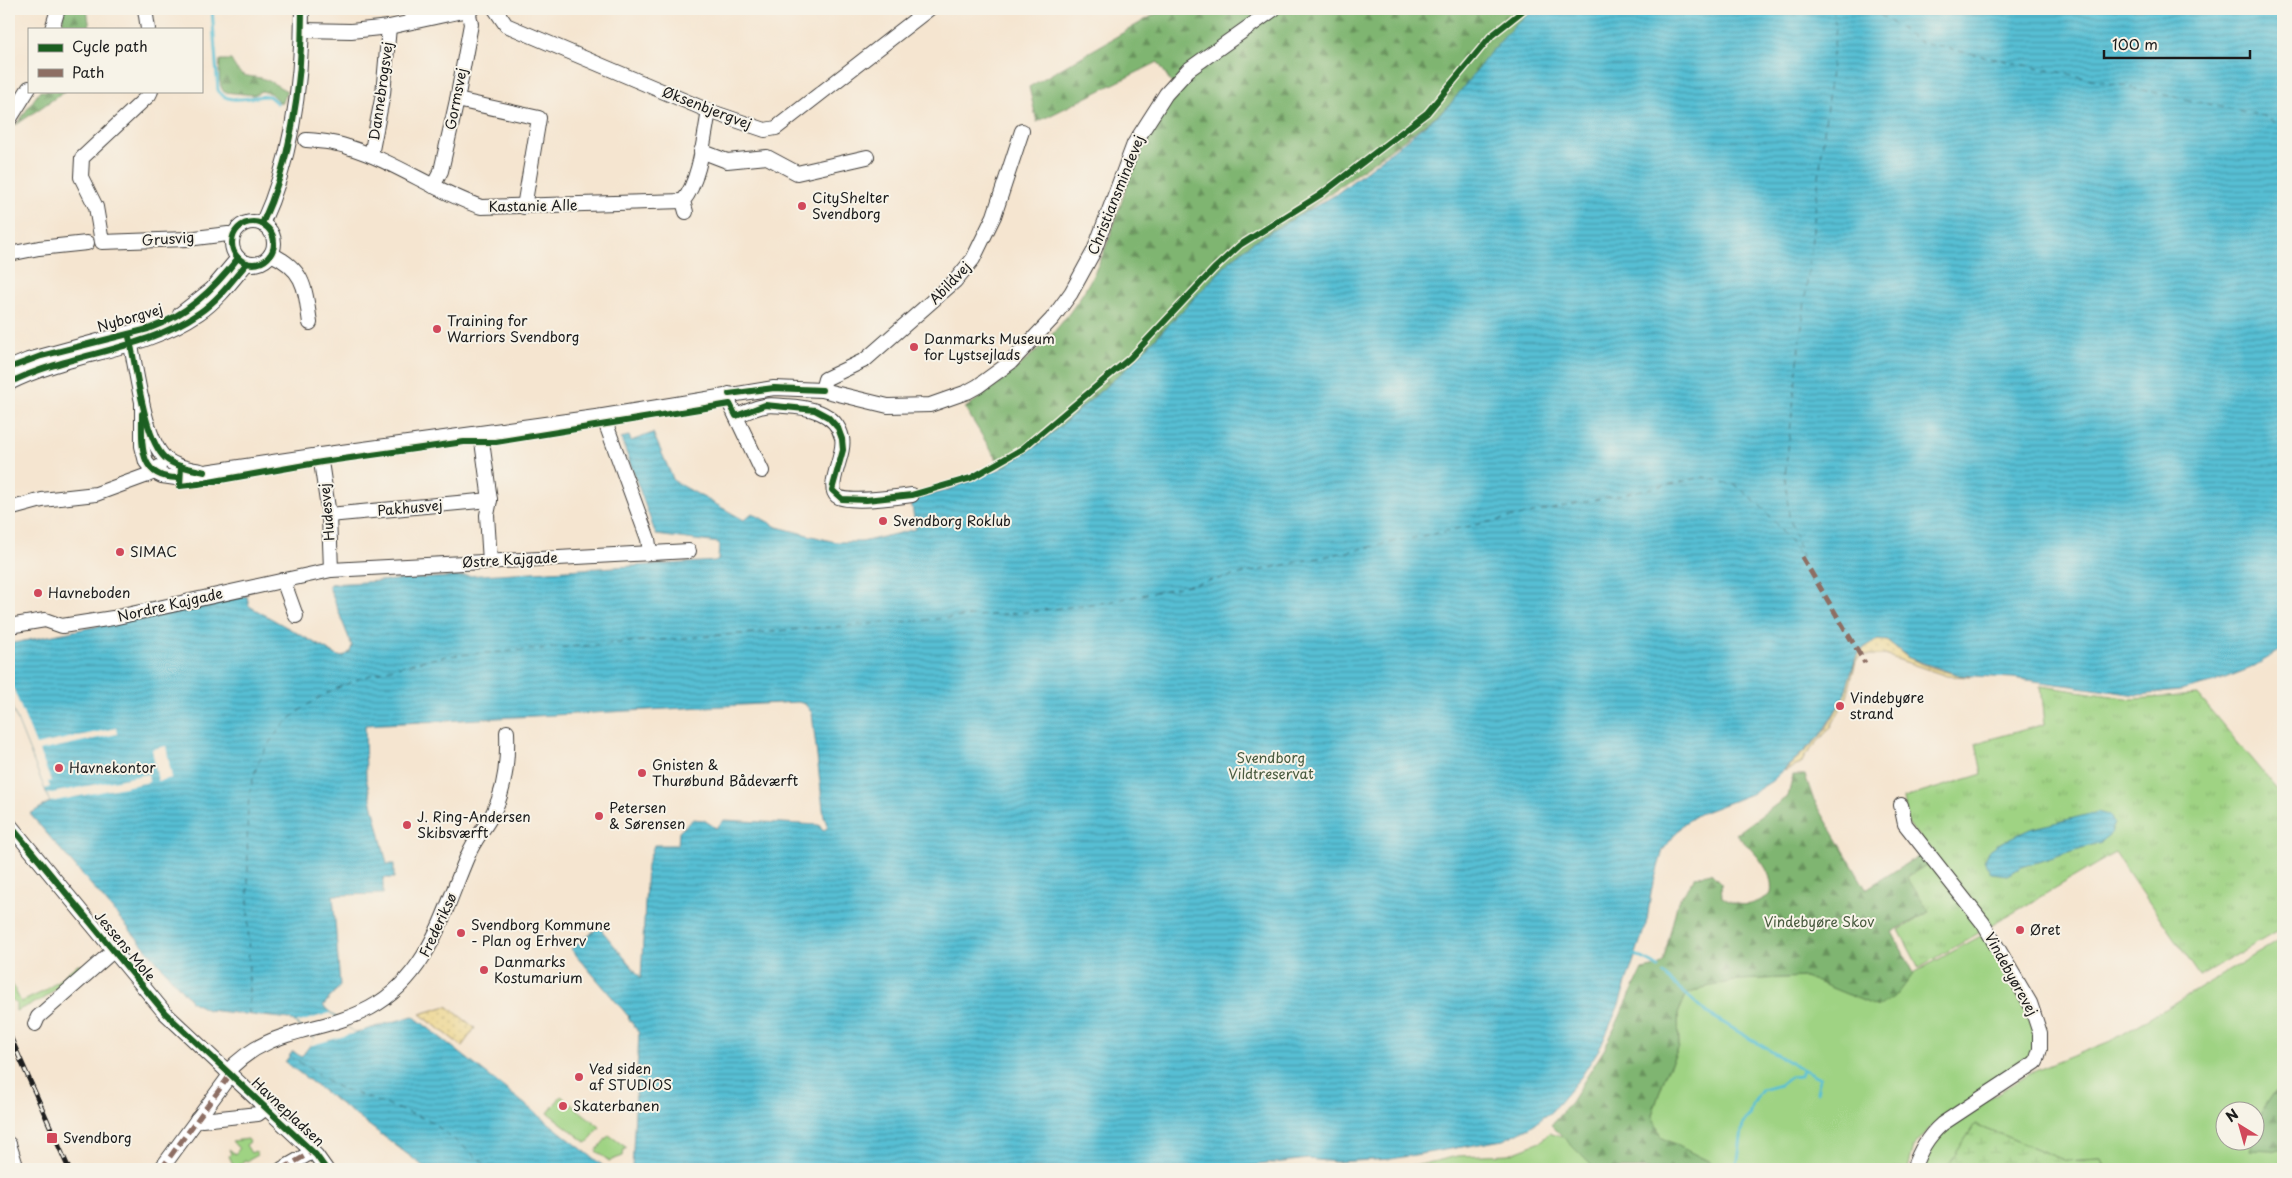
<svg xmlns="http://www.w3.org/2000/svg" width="2292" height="1178" font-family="'Playpen Sans',sans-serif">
	<defs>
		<pattern id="forest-firs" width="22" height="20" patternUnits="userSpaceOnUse" patternTransform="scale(1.25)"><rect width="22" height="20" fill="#7fb571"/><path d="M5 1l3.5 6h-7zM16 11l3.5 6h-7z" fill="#67925c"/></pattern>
		<pattern id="wetland-marsh" width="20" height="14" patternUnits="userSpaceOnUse" patternTransform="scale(1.25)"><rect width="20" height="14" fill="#9fd383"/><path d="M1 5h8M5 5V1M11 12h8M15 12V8" fill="none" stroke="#88b571"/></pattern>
		<pattern id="sand-dots" width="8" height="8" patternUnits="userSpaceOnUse" patternTransform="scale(1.25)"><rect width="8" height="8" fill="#eeda9e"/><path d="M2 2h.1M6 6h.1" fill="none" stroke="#ccba88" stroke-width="1.8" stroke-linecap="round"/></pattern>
		<pattern id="park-tufts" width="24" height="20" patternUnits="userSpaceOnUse" patternTransform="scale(1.25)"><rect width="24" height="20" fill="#9fd383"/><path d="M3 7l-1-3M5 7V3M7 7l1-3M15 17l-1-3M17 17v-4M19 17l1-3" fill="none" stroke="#88b571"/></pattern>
		<pattern id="water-rules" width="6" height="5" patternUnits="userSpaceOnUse" patternTransform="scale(1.25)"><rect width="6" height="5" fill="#57bfd4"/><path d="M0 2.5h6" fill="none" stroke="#479aab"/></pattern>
	</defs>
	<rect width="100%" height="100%" fill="#f7f3e8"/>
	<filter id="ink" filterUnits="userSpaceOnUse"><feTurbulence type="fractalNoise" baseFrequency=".02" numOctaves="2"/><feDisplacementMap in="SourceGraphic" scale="10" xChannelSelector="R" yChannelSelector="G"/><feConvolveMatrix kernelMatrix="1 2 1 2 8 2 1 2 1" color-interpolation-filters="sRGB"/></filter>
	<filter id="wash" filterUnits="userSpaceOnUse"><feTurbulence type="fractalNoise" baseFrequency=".0096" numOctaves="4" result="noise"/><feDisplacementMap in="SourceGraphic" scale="20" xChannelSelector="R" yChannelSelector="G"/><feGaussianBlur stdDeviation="1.12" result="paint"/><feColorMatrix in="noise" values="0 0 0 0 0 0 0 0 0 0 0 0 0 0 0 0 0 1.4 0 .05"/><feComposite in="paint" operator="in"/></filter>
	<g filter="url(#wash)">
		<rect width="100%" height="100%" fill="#f5e5d0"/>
		<!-- grass -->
		<g fill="#9fd383" stroke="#5e7850" fill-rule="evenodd">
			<path d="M1986,933l47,93 3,23 -6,15 -99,63 -17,19 -6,23h-196v-6l-51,-25 -9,-23 14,-42 13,-26 -1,-33 8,-19 16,-7 36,-8 67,-3 73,29 32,-31z"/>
			<path d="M2283,938v231h-178l-4,-10 -35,2 -91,-37 -29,45h-27l4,-13 18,-26 45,-30 49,-29 78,-31zM2224,1110h30v30h-30z"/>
			<path d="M78,964l5,1 -38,33 -29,13v-8l-7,-5v-15l2,-1 10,20 24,-11z"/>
			<path d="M561,1096l39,31 -13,16 -39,-30z"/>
			<path d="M1549,1133l16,5 30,31h-214l34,-3 42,-10 52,-2 31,-12z"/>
			<path d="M609,1135l18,13 -3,1 -1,7 -14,5 -13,-10z"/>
			<path d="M248,1139l2,3 -4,3 5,8 4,-2 3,4 -11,6 -2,-1 -7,6 1,3h-4l-6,-13 2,-2 -2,-5 6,5 4,-5 -7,-8z"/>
		</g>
		<!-- forest -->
		<g fill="url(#forest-firs)" stroke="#4e6846">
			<path d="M61,9h26l3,20h-29l2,-9z"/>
			<path d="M1164,9h371l-19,15 -68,83 -159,116 -38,20 -20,17 -105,109 -84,73 -40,26 -37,-60c60,-42 109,-85 138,-154 18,-42 27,-91 51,-131 7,-11 16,-20 24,-30l-20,-31 -121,60 -8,-35z"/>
			<path d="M220,60h11c10,18 12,15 30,18 8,2 18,9 26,13l-6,13 -11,-11 -9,-2 -7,4 -30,-3c-6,-8 -5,-21 -4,-32z"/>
			<path d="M40,91h25l-49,34z"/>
			<path d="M1793,775h12l8,23 53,91 57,-36 6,10v49l-37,20 22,41 -16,21 -20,13 -73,-30 -67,3 -36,8 -16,7 -8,19 1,33 -13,26 -14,42 9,22 51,26v6h-117l-44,-44 20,-23 34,-54 37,-78 15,-3 6,-5 15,-61 17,-24 16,-4 10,10 1,14c19,12 31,9 49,-3 4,-25 -19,-43 -35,-60l52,-38z"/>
			<path d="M2283,1090v58l-12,3 -21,-1 13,-41 9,-14z"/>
		</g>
		<!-- wetland -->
		<path fill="url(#wetland-marsh)" stroke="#5e7850" d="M1975,1124l91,37 35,-2 4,10h-159z"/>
		<!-- sand -->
		<g fill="url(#sand-dots)" stroke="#857b5d">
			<path d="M1883,639c11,4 15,13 25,18 19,11 41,16 63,20l-24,-1 -62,-21h-23l-6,6 -9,35 -16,31 -26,29 -4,8 -17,7c12,-13 26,-23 37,-36 18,-23 26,-50 35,-78 7,-9 15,-16 27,-18z"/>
			<path d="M447,1006l28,22 -13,18 -42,-32z"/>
		</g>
		<!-- park -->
		<path fill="url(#park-tufts)" stroke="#5e7850" d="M2041,686l92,13 65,-4 85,102v131l-83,48 -85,-123 -196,115 -20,-38 30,-18 -22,-35 31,-19 -31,-35 -3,-25 78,-24 -6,-31 69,-19z"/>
		<!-- water -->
		<g fill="url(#water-rules)" stroke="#3a6e78">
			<path d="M1535,9h748v640l-32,19 -39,15 -32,8 -42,4 -125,-17 -54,-3 -50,-17 -21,-17 -11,-1 -12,7 -9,10 -13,42 -24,38 -47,44 -21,13 -52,20 -16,10 -20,26 -12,42 -4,29 -29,86 -17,39 -20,31 -30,35 -21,15 -27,13 -112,19 -56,3 -27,-3 -85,10h-591l7,-136 -11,-15 1,-1 -58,-68 28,-22 42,51 6,-113 7,-20h24l1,-13 14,-13 11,1 12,8 8,-8 95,5 4,6 5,-4 -4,-10 -12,-104 -7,-9 -7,-2 -433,23 1,53 21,86h7v14h-11v16l-50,1 7,91 -17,20 32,27 58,-17 194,153h-180l-142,-107 8,-11 8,6 14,-18 -25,-20 -82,-9 -16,-8 -162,-188 20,-12 -41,-103v-55l238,-48 2,10 89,50 5,1 7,-5 2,-6 -23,-59 1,-3 388,-23 1,-18 -63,-8 -35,-97 8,-2 2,5 22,-8 21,48 70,39 8,-7 25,14 58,15h27l54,-13 -5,-28 37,-11 54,-22 40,-26 84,-73 105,-109 20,-17 84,-48 113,-88 44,-57 5,-3v-2l19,-21z"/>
			<path d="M2098,812l12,4 4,7 -5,13 -8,6 -79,25 -15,8 -16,-2 -7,-13 4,-9 10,-7 32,-15z"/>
		</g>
		<!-- pier -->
		<g fill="#f5e5d0">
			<path d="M9,678l27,67 80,-17 1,6 -78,17 12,30 -3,1 2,5 -5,2 -36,-90z"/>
			<path d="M166,746l6,32 -14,3 -6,-32z"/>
			<path d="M148,774l1,8 -99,20 -3,-8z"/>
			<path d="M330,1013l25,20 -46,13 6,-8 -19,-15z"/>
		</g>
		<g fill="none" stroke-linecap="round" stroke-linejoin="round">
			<!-- stream -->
			<g stroke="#57bfd4" stroke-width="3">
				<path d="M212,9l6,81c9,17 36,5 51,6l8,7"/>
				<path d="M1634,954l20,10 4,4"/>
				<path d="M1663,974l44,39 82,49 31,16 -3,14"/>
				<path d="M1734,1169l4,-9 5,-37 6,-7 3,-11 10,-15 18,-5 10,-8 11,-1 2,-6"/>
			</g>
			<!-- ferry -->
			<g stroke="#345d66" stroke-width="1" stroke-dasharray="6 5" stroke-linecap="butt">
				<path d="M1871,9l51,34 342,73 19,11"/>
				<path d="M249,1015c0,-47 -1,-94 -1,-141 0,-33 -4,-70 7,-102 27,-79 120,-102 192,-116l582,-44 79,-10 596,-125 33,9 28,24 37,47 -13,-41 -4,-40 51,-449 -4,-18"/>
				<path d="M289,1055l46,31 96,35 60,48"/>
			</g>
		</g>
	</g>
	<g filter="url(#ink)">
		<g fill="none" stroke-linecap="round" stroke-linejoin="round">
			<!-- minor casing -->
			<g stroke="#3d3a37" stroke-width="16">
				<g id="minor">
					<path d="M145,9l3,20"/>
					<path d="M411,9l3,12"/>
					<path d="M495,9l11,16 203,86 56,19 11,-2 153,-119"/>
					<path d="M52,29l6,-20"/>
					<path d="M302,30l49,1 38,-4 83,-18"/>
					<path d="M151,91l-2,4 -67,63 -1,19 15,30 6,35 85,-3 41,-5 6,1"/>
					<path d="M457,100l82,18 -15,89"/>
					<path d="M9,120l20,-32"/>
					<path d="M306,140c14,1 29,2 42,7 46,14 87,44 133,60l202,-6"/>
					<path d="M701,151l26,10 40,-4 30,16 70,-16"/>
					<path d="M371,155l12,-61 6,-67"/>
					<path d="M433,186l8,-15 16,-71 14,-76 -3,-14"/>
					<path d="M686,212l-3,-11c17,-20 21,-64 26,-90"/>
					<circle cx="253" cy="243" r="21"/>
					<path d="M262,224c31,-67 40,-142 40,-215"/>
					<path d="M9,254l30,-6 48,-5"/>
					<path d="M271,254c34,16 34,34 39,69"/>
					<path d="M180,314l32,-25 26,-31"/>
					<path d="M129,337c8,31 14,100 36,121 10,9 25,11 36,13"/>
					<path d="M9,368l19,-8 133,-36"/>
					<path d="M9,383c61,-31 133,-31 190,-70 19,-13 33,-32 48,-50"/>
					<path d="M822,390l3,-11 40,-19 90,-79 18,-22 21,-43 28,-85"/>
					<path d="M729,394l1,10 32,67"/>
					<path d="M142,399v47l4,16 8,10 8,4 14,2 29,-6 115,-17 283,-39 171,-28 48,2 66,16 42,-1 37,-13 11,-6 33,-24 41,-43 19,-26 23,-42 40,-107 32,-50 22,-24 86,-61"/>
					<path d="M603,416l45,123 2,13"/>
					<path d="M736,416c9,-3 19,-9 29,-10 5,-2 13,0 19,0 23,1 52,5 58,32 4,16 -17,48 -5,58 9,8 61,1 75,-1"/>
					<path d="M481,434l9,66 -3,15 3,47"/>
					<path d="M320,455l9,60 2,55"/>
					<path d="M9,509l33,-9 54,-6 49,-18 9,-4 5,-5"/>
					<path d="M329,515l161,-15"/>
					<path d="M283,580l13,36"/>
					<path d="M9,626l36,-6 17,6 51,-8 218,-48 358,-19"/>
					<path d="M1901,805l4,19 78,99 47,80 10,30v16l-4,13 -94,62c-15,13 -22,27 -29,45"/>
					<path d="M9,824l156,189 151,142 10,14"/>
					<path d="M35,1024l3,-7 75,-66"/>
					<path d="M227,1072c43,-47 92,-37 143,-64 59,-32 73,-95 98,-153 6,-15 17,-27 25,-42 13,-25 15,-54 14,-81"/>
					<path d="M197,1119l5,1 56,-6 8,-6"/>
					<path d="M9,1144l8,25"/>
					<path d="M161,1169l69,-94"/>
					<path d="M282,1169l30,-17"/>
				</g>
			</g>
			<!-- minor -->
			<use href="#minor" stroke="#fff" stroke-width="14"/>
			<!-- rail casing -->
			<g stroke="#1c1c1c" stroke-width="5">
				<path id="rail" d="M10,1036l59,133"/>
			</g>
			<!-- rail -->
			<use href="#rail" stroke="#f7f3e8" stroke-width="3" stroke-dasharray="9" stroke-linecap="butt"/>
			<!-- quiet -->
			<g stroke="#8d6e63" stroke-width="5" stroke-dasharray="10 5" stroke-linecap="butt">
				<path d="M1802,557l63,106"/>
				<path d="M161,1169l69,-94"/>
				<path d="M282,1169l30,-17"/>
			</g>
			<!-- cycleway casing -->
			<g stroke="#f7f3e8" stroke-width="9">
				<g id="cycleway">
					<circle cx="253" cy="243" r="21"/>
					<path d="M262,224c31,-67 40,-142 40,-215"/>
					<path d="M129,337c8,30 14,100 36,121 10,9 28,11 40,14"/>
					<path d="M9,368l32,-12 107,-27c39,-14 65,-39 90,-71"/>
					<path d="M9,383c61,-31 133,-31 190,-70 19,-13 33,-32 48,-50"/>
					<path d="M729,394l45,-6 48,2"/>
					<path d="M142,414c0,31 -4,65 37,64"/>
					<path d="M181,466l-1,20 18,-2 124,-22 142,-20h32l234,-38 6,12 29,-11 50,5 13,7 10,11 4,11 1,11 -11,40 10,9 24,1 46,-5 59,-17 51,-29 108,-91 84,-89 26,-24 80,-50 107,-82 64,-77 34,-27"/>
					<path d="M9,824l156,189 151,142 10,14"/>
				</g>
			</g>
			<!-- cycleway -->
			<use href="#cycleway" stroke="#1b5e20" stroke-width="6"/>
		</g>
	</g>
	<!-- markers -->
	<g fill="#d1495b" stroke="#f7f3e8" stroke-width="2">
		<circle cx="802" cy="206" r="5"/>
		<circle cx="437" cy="329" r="5"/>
		<circle cx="914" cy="347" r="5"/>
		<circle cx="883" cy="521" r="5"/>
		<circle cx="120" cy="552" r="5"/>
		<circle cx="38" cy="593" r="5"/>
		<circle cx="1840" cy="706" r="5"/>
		<circle cx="59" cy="768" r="5"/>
		<circle cx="642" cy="773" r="5"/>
		<circle cx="599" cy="816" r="5"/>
		<circle cx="407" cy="825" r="5"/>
		<circle cx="2020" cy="930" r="5"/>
		<circle cx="461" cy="933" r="5"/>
		<circle cx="484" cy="970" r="5"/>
		<circle cx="579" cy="1077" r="5"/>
		<circle cx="563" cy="1106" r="5"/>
		<rect x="46" y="1132" width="12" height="12" rx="2.5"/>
	</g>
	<g text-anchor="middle" stroke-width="4" stroke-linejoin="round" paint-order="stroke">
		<!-- street labels -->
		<g font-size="14" fill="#1c1c1c" stroke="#f7f3e8">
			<text transform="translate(381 91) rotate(-82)" y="5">Dannebrogsvej</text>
			<text transform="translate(456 99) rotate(-79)" y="5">Gormsvej</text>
			<text transform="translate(707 108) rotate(21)" y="5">Øksenbjergvej</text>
			<text transform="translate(1116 195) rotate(-68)" y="5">Christiansmindevej</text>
			<text transform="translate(533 206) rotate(-1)" y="5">Kastanie Alle</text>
			<text transform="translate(168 239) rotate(-4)" y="5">Grusvig</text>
			<text transform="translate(950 283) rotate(-46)" y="5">Abildvej</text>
			<text transform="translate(130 318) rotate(-16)" y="5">Nyborgvej</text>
			<text transform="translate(410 508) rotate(-5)" y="5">Pakhusvej</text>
			<text transform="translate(327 512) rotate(-95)" y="5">Hudesvej</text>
			<text transform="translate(510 560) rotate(-3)" y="5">Østre Kajgade</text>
			<text transform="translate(170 605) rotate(-13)" y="5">Nordre Kajgade</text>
			<text transform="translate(438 925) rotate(-65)" y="5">Frederiksø</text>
			<text transform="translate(125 946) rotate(50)" y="5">Jessens Mole</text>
			<text transform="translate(2011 974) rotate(61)" y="5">Vindebyørevej</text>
			<text transform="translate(288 1112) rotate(43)" y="5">Havnepladsen</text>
		</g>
		<!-- poi labels -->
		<g font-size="14" fill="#1c1c1c" stroke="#f7f3e8" text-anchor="start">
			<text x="812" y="203">CityShelter<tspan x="812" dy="16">Svendborg</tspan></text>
			<text x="447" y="326">Training for<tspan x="447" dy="16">Warriors Svendborg</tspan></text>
			<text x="924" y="344">Danmarks Museum<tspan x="924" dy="16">for Lystsejlads</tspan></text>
			<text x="893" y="526">Svendborg Roklub</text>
			<text x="130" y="557">SIMAC</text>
			<text x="48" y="598">Havneboden</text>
			<text x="1850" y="703">Vindebyøre<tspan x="1850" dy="16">strand</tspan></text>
			<text x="652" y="770">Gnisten &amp;<tspan x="652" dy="16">Thurøbund Bådeværft</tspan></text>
			<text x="69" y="773">Havnekontor</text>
			<text x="609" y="813">Petersen<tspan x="609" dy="16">&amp; Sørensen</tspan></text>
			<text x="417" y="822">J. Ring-Andersen<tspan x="417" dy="16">Skibsværft</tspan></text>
			<text x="471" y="930">Svendborg Kommune<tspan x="471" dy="16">- Plan og Erhverv</tspan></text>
			<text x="2030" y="935">Øret</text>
			<text x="494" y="967">Danmarks<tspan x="494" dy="16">Kostumarium</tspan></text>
			<text x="589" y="1074">Ved siden<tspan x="589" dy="16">af STUDIOS</tspan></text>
			<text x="573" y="1111">Skaterbanen</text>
			<text x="63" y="1143">Svendborg</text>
		</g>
		<!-- park labels -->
		<g font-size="14" fill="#4a5c40" stroke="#f7f3e8">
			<text x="1271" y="763">Svendborg<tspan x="1271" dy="16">Vildtreservat</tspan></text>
			<text x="1819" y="927">Vindebyøre Skov</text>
		</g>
	</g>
	<!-- margin -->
	<rect width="2292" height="1178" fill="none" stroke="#f7f3e8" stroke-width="30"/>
	<!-- legend -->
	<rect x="28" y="28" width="175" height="65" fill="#f7f3e8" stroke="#9f9d96"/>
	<rect x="38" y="44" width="25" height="8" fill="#1b5e20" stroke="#9f9d96"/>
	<text x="72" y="52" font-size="15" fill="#1c1c1c">Cycle path</text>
	<rect x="38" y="69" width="25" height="8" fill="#8d6e63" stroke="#9f9d96"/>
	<text x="72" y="78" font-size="15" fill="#1c1c1c">Path</text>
	<!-- north arrow -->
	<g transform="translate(2240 1126) rotate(323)"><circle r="24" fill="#f7f3e8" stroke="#9f9d96"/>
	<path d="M0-4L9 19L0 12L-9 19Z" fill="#d1495b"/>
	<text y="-8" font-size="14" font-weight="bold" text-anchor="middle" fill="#1c1c1c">N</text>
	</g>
	<!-- scale -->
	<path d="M2104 50v8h146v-8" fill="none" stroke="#1c1c1c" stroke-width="2.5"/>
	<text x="2112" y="50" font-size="15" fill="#1c1c1c" stroke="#f7f3e8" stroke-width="4" paint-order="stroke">100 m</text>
</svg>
